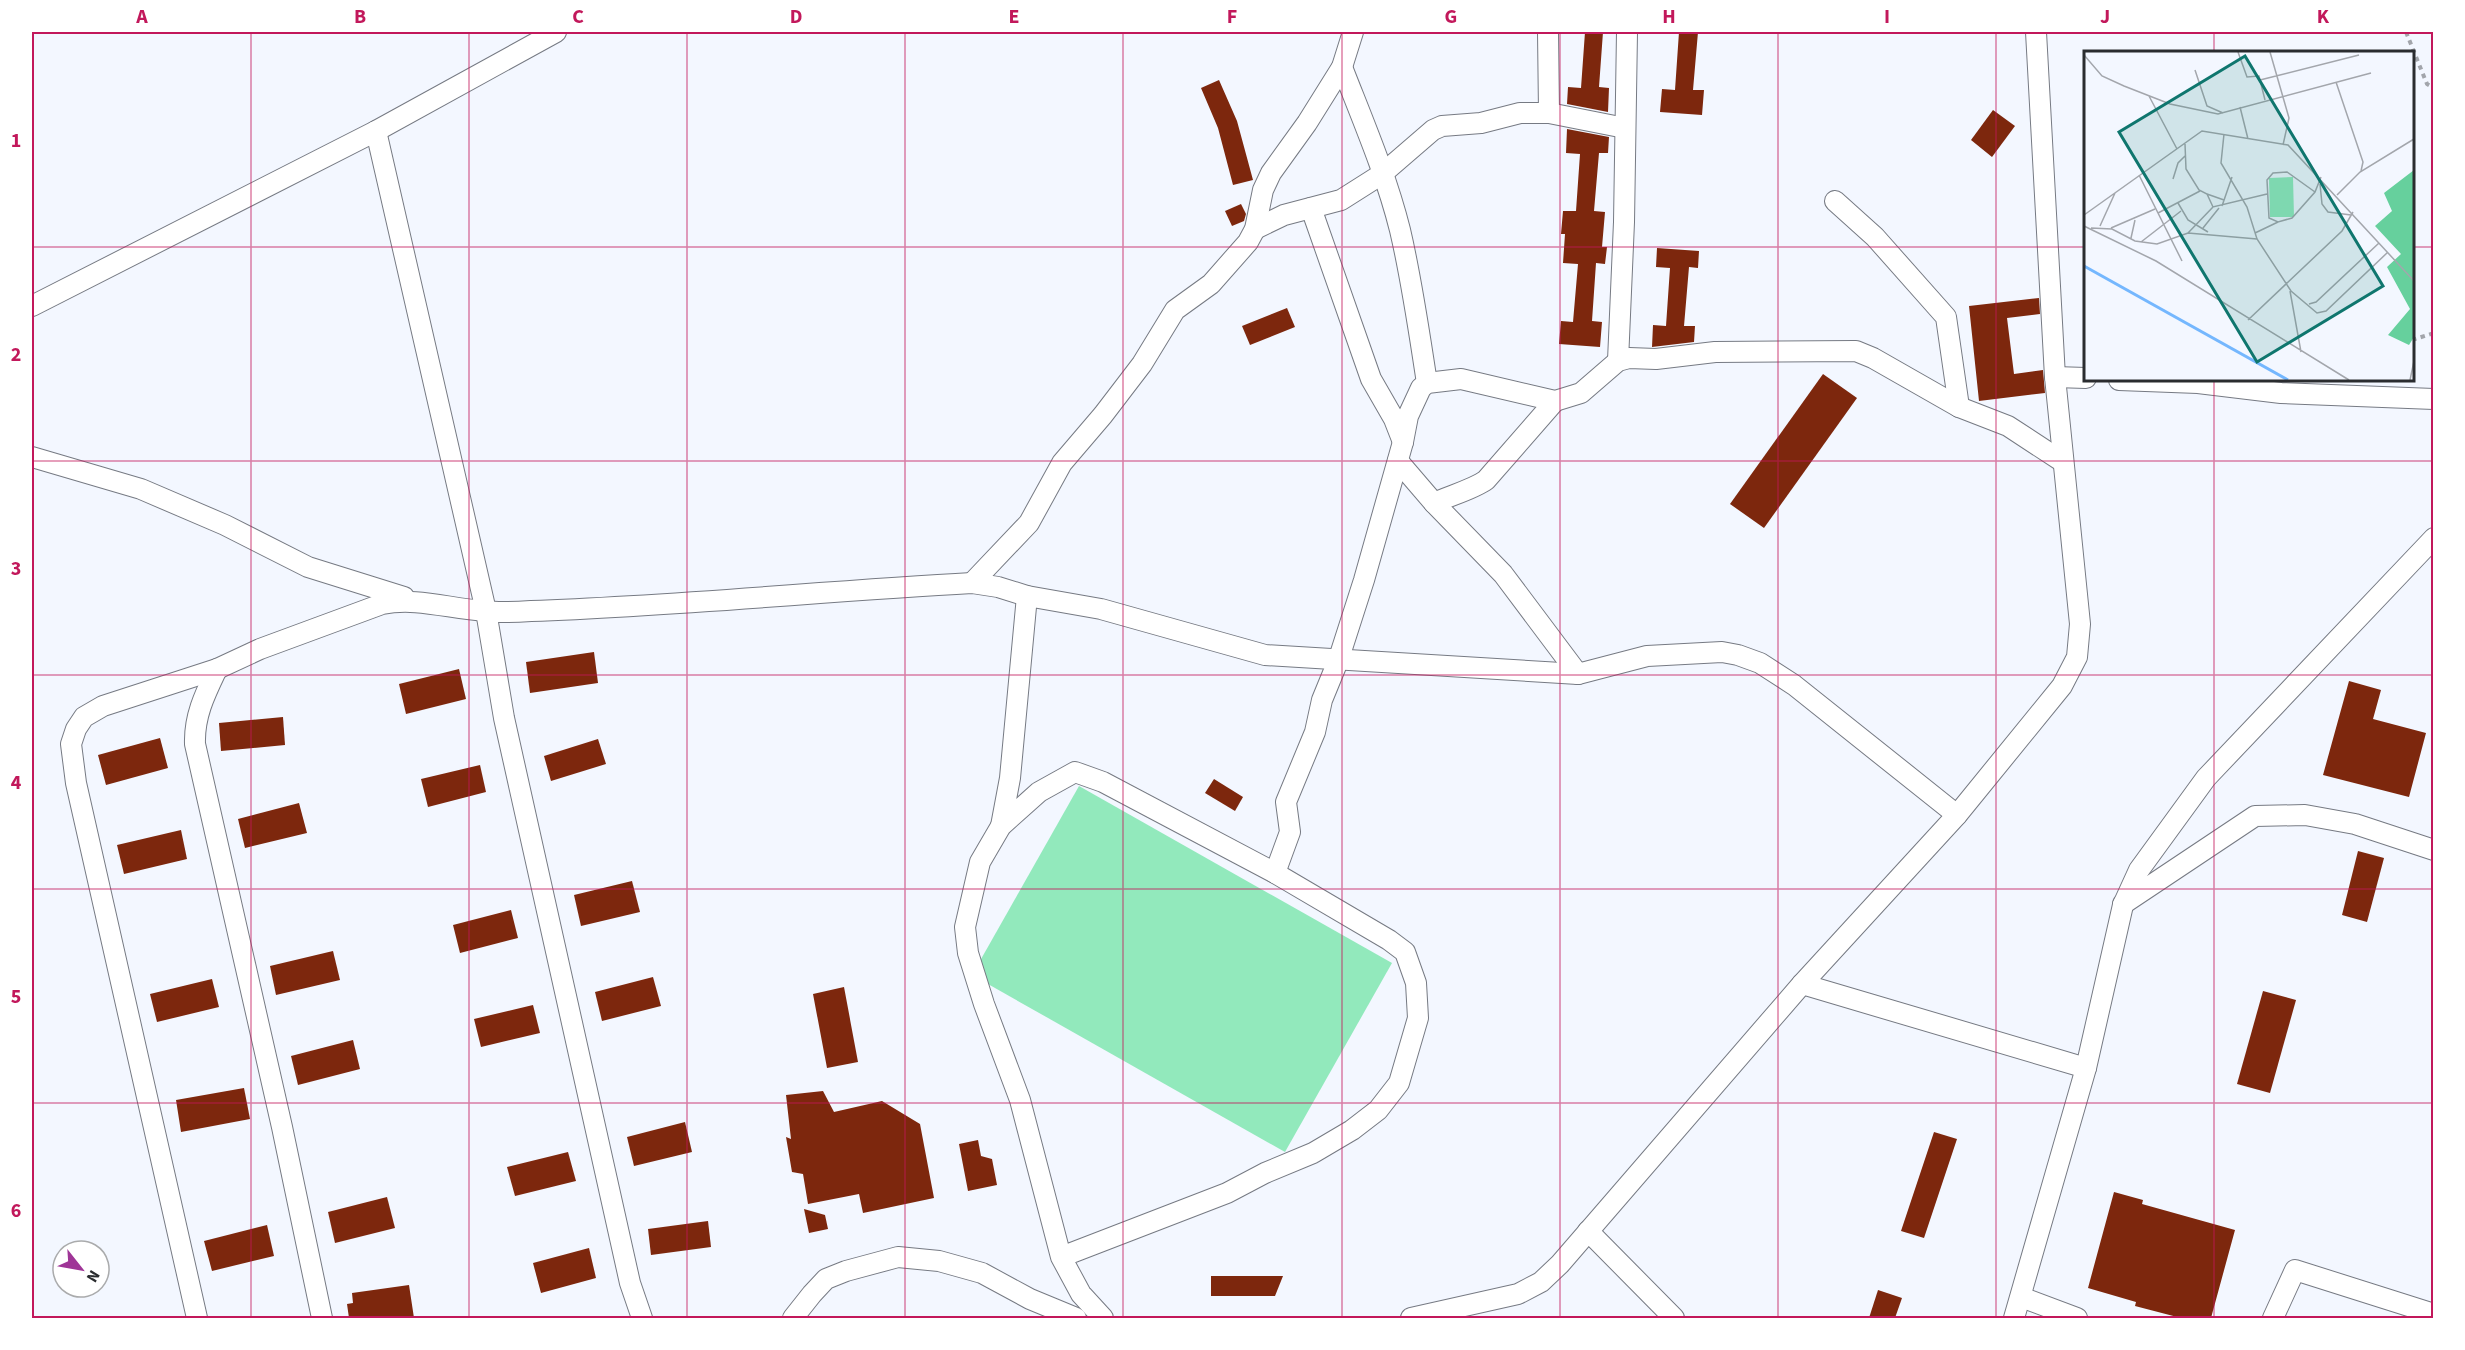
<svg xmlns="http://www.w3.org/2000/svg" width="2465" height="1350" font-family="'Source Sans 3',sans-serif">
	<rect width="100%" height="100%" fill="#f3f7ff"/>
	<!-- green -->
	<path fill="#92e9bc" d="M1079,786l313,177 -107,189 -313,-177z"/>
	<!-- building -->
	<g fill="#7d270d">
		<path d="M1585,32h18l-4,55 10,1 -1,24 -41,-8 1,-17 13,1z"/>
		<path d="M1679,32h19l-5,58h11l-2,25 -42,-3 2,-23 13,1z"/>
		<path d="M1219,80l18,41 16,59 -20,5 -15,-57 -17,-40z"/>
		<path d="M1993,110l22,16 -23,31 -21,-17z"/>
		<path d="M1567,129l42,8 -1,16h-9l-5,58 11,1 -3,35h5l-2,17 -9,-1 -4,58 10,1 -2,25 -41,-3 2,-23 12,1 5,-58 -15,-1 2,-29h-4l2,-23h13l4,-57 -14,-1z"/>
		<path d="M1241,204l5,10 -2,7 -12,5 -7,-15z"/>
		<path d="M1657,248l42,3 -1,17 -9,-1 -5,59h11l-1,16 -42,5 1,-22 13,1 4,-58 -14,-1z"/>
		<path d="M2039,298l1,16 -33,4 7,56 29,-4 2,23 -66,8 -10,-95z"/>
		<path d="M1287,308l8,19 -45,18 -8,-19z"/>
		<path d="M1823,374l34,24 -93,130 -34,-24z"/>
		<path d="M594,652l4,31 -68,10 -4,-31z"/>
		<path d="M459,669l7,30 -60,15 -7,-30z"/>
		<path d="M2349,681l32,9 -8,29 53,14 -17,64 -86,-22z"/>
		<path d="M283,717l2,28 -64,6 -2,-28z"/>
		<path d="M160,738l8,30 -62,17 -8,-30z"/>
		<path d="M598,739l8,25 -55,17 -7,-25z"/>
		<path d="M480,765l6,27 -58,15 -7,-28z"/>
		<path d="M1214,779l29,18 -8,14 -30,-18z"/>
		<path d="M299,803l8,30 -62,15 -7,-29z"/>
		<path d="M181,830l6,29 -63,15 -7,-29z"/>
		<path d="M2358,851l26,7 -17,64 -25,-7z"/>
		<path d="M632,881l8,31 -59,14 -7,-31z"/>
		<path d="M511,910l7,28 -58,15 -7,-28z"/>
		<path d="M333,951l7,29 -64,15 -6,-29z"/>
		<path d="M653,977l8,29 -59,15 -7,-29z"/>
		<path d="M212,979l7,28 -62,15 -7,-28z"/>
		<path d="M844,987l14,75 -31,6 -14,-74z"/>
		<path d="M2263,991l33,9 -26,93 -33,-9z"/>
		<path d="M533,1005l7,28 -59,14 -7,-28z"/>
		<path d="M353,1040l7,29 -62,16 -7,-29z"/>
		<path d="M244,1088l6,31 -69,13 -5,-32z"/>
		<path d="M823,1091l11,21 48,-11 38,23 14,74 -71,15 -4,-19 -51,10 -5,-30 -11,-2 -6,-35 5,2 -5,-44z"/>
		<path d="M685,1122l7,30 -58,14 -7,-29z"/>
		<path d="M1934,1132l23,7 -33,99 -23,-7z"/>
		<path d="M978,1140l3,16 11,3 5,26 -29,6 -9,-47z"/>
		<path d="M568,1152l8,29 -61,15 -8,-29z"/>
		<path d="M2114,1192l29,8 -1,4 93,26 -24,88h-30l-46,-12 1,-4 -48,-14z"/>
		<path d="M387,1197l8,31 -60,15 -7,-31z"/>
		<path d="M804,1209l21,6 3,14 -19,4z"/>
		<path d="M708,1221l3,26 -60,8 -3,-26z"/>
		<path d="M267,1225l7,31 -62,15 -8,-30z"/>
		<path d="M589,1248l7,30 -55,15 -8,-30z"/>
		<path d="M1211,1276h72l-8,20h-64z"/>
		<path d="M409,1285l5,33h-65l-2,-14 6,-1 -1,-10z"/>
		<path d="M1878,1290l24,8 -7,20h-26z"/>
	</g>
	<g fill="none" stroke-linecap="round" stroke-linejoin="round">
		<!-- minor casing -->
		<g stroke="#767a83" stroke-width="22">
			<g id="minor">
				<path d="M1548,32l1,81"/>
				<path d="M1342,67c21,54 44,107 58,163 12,51 19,102 27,153"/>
				<path d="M376,131l110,480 18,107 126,565 12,35"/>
				<path d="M1835,201l40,36 71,80 13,90"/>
				<path d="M1311,208l60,171 23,40 9,23"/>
				<path d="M1255,229l29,-14 57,-15 41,-26 51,-44 9,-4 39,-3 39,-10h29l76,15"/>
				<path d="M32,306l344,-175 180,-99"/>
				<path d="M1618,361l6,-139 3,-190"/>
				<path d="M2055,377l31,1"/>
				<path d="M2119,380l79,3 83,10 153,6"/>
				<path d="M32,457l109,32 84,36 83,42 96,30"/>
				<path d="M1398,461l36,42 69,71 75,100"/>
				<path d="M1434,503c15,-7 40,-14 52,-23l69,-79"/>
				<path d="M972,583l57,-60 33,-60 41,-48 39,-51 33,-54 36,-26 37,-42 7,-13 8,-39 8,-17 36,-50 35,-56 11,-35"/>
				<path d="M217,669c-12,25 -23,47 -22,75l87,383 40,191"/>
				<path d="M1001,826l9,-48 17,-182"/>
				<path d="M1275,873l15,-41 -4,-30 29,-70 7,-32 16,-39 26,-81 39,-138 5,-26 13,-28 6,-5 34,-4 94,22 26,-8 37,-32 11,-3 27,1 59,-7 141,-1 17,7 86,49 49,19 55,36"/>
				<path d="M2123,904l132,-88 50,-1 50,9 79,26"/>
				<path d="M1802,984l284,84"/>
				<path d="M1588,1231l86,87"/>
				<path d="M1061,1257l166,-64 38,-20 48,-20 39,-23 26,-20 21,-27 19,-65 -2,-35 -11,-31 -16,-12 -114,-67 -172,-91 -28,-10 -36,20 -38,34 -21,36 -15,65 3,26 16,51 36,96 41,157 20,37 22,24"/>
				<path d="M2021,1297l56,21"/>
				<path d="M197,1318l-121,-535 -5,-39 5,-15 8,-12 19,-11 114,-37 43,-20 122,-45c35,-7 68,5 103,7 15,2 31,1 46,0 147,-5 294,-20 441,-28l26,4 29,9 74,13 164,46 313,19 69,-18 75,-4 16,3 22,8 34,22 163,130"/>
				<path d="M793,1318l19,-24 14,-15 20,-8 52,-14 41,4 43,12 48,26 46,19"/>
				<path d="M1411,1318l107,-24 23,-12 19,-18 242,-280 155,-169 105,-129 15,-29 3,-33 -25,-247 -19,-345"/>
				<path d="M2014,1318l72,-250 37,-163 16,-35 67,-92 228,-240"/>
				<path d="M2273,1318l22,-48 139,44"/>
			</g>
		</g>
		<!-- path -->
		<g stroke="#a2a5ab" stroke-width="4" stroke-dasharray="4.5 4.5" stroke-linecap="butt">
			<path d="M2406,32l21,52 7,4"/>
			<path d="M2412,340l22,-7"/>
		</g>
		<!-- minor -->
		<use href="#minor" stroke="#fff" stroke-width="20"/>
	</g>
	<!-- grid -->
	<path fill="none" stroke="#c2185b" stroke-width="1.5" stroke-opacity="0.55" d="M251,32v1286M469,32v1286M687,32v1286M905,32v1286M1123,32v1286M1342,32v1286M1560,32v1286M1778,32v1286M1996,32v1286M2214,32v20M32,247h2054M2412,247h22M2214,380v938M32,461h2402M32,675h2402M32,889h2402M32,1103h2402"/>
	<!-- overview -->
	<g transform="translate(2084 51)">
		<rect width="330" height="330" fill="#f3f7ff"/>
		<path d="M209,126l1,40h-24l-1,-39z" fill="#92e9bc"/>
		<path d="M330,119v167l-5,8 -21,-10 22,-26 -23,-42 14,-13 -26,-28 17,-15 -8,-18z" fill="#66d09d"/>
		<path fill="none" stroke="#74b7fe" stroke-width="3" d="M0,215l204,114"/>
		<path fill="none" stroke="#a3a6ac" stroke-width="1.5" d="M154,1l9,25 12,-1 6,24M186,1l19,66 -6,27M0,4l18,21 22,10 46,18 48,10 153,-41M111,19l12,36 16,7M176,29l99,-25M252,31l27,80 -2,9M65,45l28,53M156,56l8,32M140,83l-3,29 26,44 10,32 34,52 26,22 9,-2 62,-59M101,93l1,25 13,21 8,4 6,13 54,-13M55,124l43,86M89,128l5,-16 7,-7M236,133l2,20 6,8 23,3M231,141l-28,-20 -14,1 -6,7 2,38 9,4 14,-4 23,-26 6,-15M123,143l17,6M253,144l23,-23 54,-33M94,152l10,17 20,12M138,155l10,-29M74,162l42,-22M0,164l118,-84 86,14 126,136M0,175l72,35 193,119M16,175l15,-33M7,177l21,1 23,12 22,3 31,-11 69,6M27,177l44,-19M119,177l16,-20M104,182l25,-26M171,182l23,-11M47,187l4,-18M57,191l40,-31M206,240l11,61M225,253l7,-2 63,-59M164,269l94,-89 11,-19M326,329l4,-19"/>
		<path fill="#0f766e" fill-opacity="0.15" stroke="#0f766e" stroke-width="3" d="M161,5l138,230 -126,76 -138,-230z"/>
		<rect width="330" height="330" fill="none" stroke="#2a2c2f" stroke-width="3"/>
	</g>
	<!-- border -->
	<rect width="2465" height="1350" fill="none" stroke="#ffffff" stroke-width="66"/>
	<!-- north arrow -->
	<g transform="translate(81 1269) rotate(121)"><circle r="28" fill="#ffffff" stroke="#aaabac" stroke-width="1.5"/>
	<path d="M0-4.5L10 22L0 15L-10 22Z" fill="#9f3597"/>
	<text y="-9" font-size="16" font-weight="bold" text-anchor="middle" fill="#2a2c2f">N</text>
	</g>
	<rect x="33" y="33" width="2399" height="1284" fill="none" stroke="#c2185b" stroke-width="2"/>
	<g font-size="20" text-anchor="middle" font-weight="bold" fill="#c2185b">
		<text x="142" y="23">A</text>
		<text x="360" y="23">B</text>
		<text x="578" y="23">C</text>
		<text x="796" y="23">D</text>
		<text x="1014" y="23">E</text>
		<text x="1232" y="23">F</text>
		<text x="1451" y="23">G</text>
		<text x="1669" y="23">H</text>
		<text x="1887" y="23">I</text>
		<text x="2105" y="23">J</text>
		<text x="2323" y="23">K</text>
		<text x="16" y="147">1</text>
		<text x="16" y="361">2</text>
		<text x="16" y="575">3</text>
		<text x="16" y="789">4</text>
		<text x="16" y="1003">5</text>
		<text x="16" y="1217">6</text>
	</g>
</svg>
